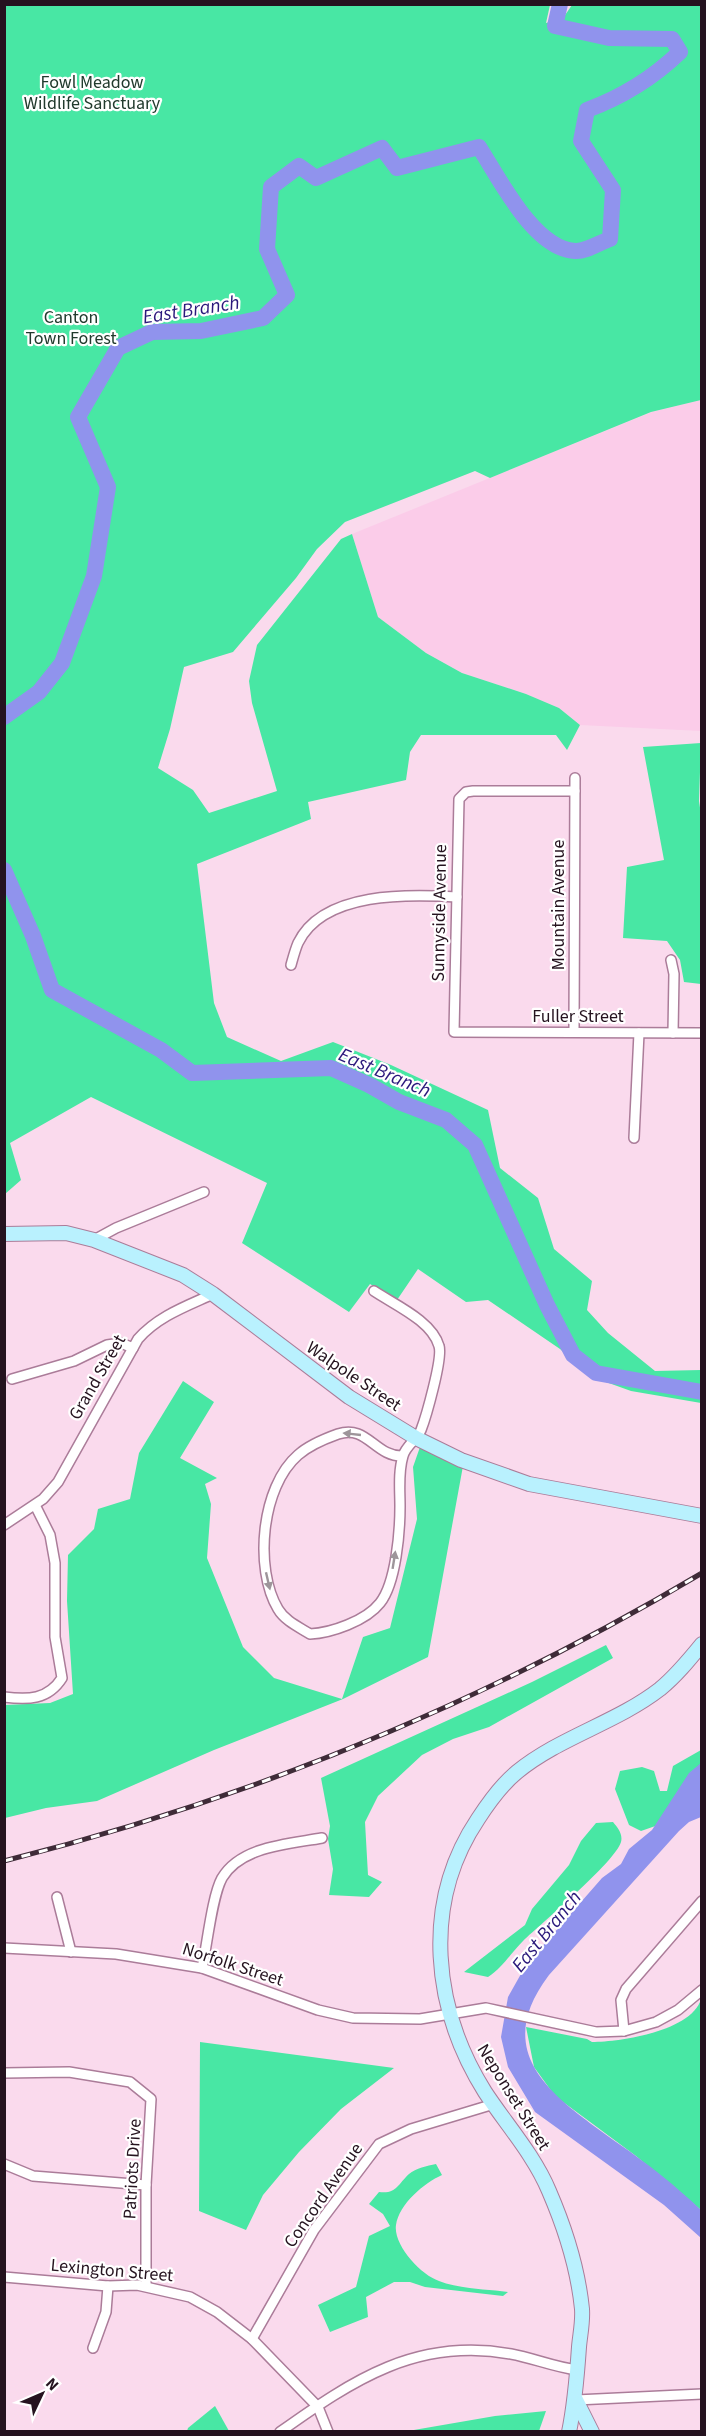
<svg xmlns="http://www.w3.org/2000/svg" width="706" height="2436" font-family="'Source Sans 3',sans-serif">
	<rect width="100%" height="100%" fill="#fadaed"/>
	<!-- built -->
	<path fill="#fbcce9" d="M701,400v331l-121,-6 -21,-17 -33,-14 -64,-21 -36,-20 -48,-36 -26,-83 300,-122z"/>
	<!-- green -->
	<g fill="#48e7a4">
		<path d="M4,5h546l-4,18 17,-5 9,-13h129v395l-50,12 -161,66 -15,-7 -130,51 -28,27 -21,29 -63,74 -49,15 -14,62 -12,39 35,22 16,23 68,-22 -25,-88 -3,-22 8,-36 84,-106 11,-5 26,83 48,36 36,20 64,21 33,14 21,17 -13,25 -11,-15h-135l-11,17 -4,28 -98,22 3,17 -114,45 17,139 13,34 54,24 52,-19 58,23 97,45 12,58 38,30 16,51 38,32 -5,29 21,23 47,38 46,-1v33l-70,-12 -39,-14 -32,-28 -72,-49 -22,2 -48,-33 -21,31 -27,-16 -21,28 -107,-69 25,-60 -176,-86 -81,46 11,37 -16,14z"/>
		<path d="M701,743l-2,58 3,20 -1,163 -17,-2 -4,-22 -13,-19 -44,-3 4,-71 37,-7 -21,-113z"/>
		<path d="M183,1381l31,21 -34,56 37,20 -12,6 6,20 -4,54 36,89 31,31 68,21 21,-62 27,-9 27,-109 -4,-52 7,-20 43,19 -35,191 -85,42 -129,51 -117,51 -51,7 -41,10 -1,-113 46,-2 23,-9 -6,-93 1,-46 26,-26 4,-20 32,-10 9,-46z"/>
		<path d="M606,1645l7,13 -124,69 -36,12 -31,16 -44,41 -13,26 3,53 14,7 -13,15 -40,-2 4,-26 -5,-30 2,-13 -9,-48 211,-96z"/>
		<path d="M701,1750v23l-37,50 -23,8 -12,-6 -14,-36 5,-18 22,-4 12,4 6,20h7l6,-25z"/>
		<path d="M613,1822c5,6 10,12 8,20 -6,20 -79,81 -98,99 -12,12 -20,26 -35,36l-24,-5 61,-47 7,-16 37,-44 12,-24 15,-18z"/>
		<path d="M701,1999v211l-65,-54 -81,-60 -21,-29 -8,-40 61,12 5,3c28,0 100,-11 109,-43z"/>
		<path d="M200,2042l194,26 -53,41 -42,43 -36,43 -17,35 -47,-19z"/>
		<path d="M436,2164l6,11c-18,8 -43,29 -46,50 -3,20 25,50 43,56 20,8 47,8 69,11l-5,4 -78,-9 -15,-5h-16l-28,15 2,20 -38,15 -12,-27 38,-18 13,-51 21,-10 -7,-12 -14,-10 10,-12c18,2 18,-7 30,-18 7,-6 18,-8 27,-10z"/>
		<path d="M215,2406l14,25h-42l1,-3z"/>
		<path d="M546,2411l-7,20h-131l87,-15z"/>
	</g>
	<!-- water -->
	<path fill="#9093ed" d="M701,1763v54l-12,5 -10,9 -130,144c-62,82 10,125 70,169 29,20 57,42 82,66v28l-37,-33 -129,-93 -27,-45 -7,-30 7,-40 18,-32 76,-87 19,-14 8,-15 23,-19 37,-57z"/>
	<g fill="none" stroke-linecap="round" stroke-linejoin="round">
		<!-- river -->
		<g stroke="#9093ed" stroke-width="16">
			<path d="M4,717l35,-25 23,-29 32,-87 14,-89 -30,-70 40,-69 34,-16 49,-1 62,-13 24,-23 -20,-46 4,-62 28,-21 17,12 66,-30 15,20 82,-21c20,31 55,102 96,104 10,1 26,-9 35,-12l3,-49 -32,-49 6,-31c35,-13 66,-32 93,-58l-8,-13 -63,-1 -54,-12 5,-22"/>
			<path d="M4,870l29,66 19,54 109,60 31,23 139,-5 38,17 30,17 47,18 29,25 72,160 26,50 23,18 106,19"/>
		</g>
		<!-- minor casing -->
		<g stroke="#ab7c99" stroke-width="12">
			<g id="minor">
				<path d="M575,791h-102l-7,1 -7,7 -5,233 248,1"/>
				<path d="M671,960l3,14 -1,59"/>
				<path d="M291,965c2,-7 4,-15 7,-22 25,-52 112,-49 159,-46"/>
				<path d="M574,1032l1,-254"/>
				<path d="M634,1138l5,-105"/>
				<path d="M94,1240l22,-12 88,-36"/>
				<path d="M374,1291c21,14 58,30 65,55 4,12 -13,71 -18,84 -4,10 -15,15 -18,26 -5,16 -3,34 -3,50 0,26 -4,77 -20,97 -14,18 -49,30 -70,31 -11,-7 -25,-13 -32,-25 -24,-40 -17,-122 20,-154 10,-9 26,-16 40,-21 29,-10 37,23 65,22"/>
				<path d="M12,1379l62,-18 33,-16 14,-2 12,5"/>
				<path d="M4,1525l39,-26 15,-17 80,-143c20,-23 49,-33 75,-45"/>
				<path d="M4,1697c24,3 44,3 58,-19l-7,-41v-74l-5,-28 -15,-30"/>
				<path d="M57,1897l14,55"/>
				<path d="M4,1948l112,6 86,14 116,42 35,8 67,1 66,-11 110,24 28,-1 32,-9 22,-12 24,-20"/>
				<path d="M202,1968c5,-22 10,-72 20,-90 19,-32 67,-34 100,-40"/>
				<path d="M624,2031l-3,-31 5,-11 76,-88"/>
				<path d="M4,2073l65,-1 61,10 21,17 -5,86v101"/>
				<path d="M4,2164l29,12 113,9"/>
				<path d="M4,2277l104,9 29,-1 53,12 27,15 35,27 66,68 10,25"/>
				<path d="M252,2339l62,-109 65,-86 32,-15 83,-25"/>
				<path d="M93,2348l13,-36 2,-26"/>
				<path d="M576,2400l126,-6"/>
				<path d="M280,2432c73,-52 137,-95 231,-78 22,4 43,13 66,16"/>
			</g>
		</g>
		<!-- secondary casing -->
		<g stroke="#ab7c99" stroke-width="16">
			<g id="secondary">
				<path d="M4,1234l62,-1 28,7 89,35 30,19 136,103 67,41 45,22 68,24 173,32"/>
				<path d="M576,2400l16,32"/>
				<path d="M569,2432c6,-29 8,-56 10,-85 1,-12 4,-25 3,-38 -4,-40 -17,-81 -33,-118 -15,-36 -43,-67 -64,-99 -52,-83 -64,-188 -7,-273 11,-17 23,-34 39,-47 43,-35 99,-49 143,-83 16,-13 29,-29 42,-45"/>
			</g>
		</g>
		<!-- minor -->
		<use href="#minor" stroke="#fff" stroke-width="9"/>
		<!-- secondary -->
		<use href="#secondary" stroke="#b9f1fe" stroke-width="14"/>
		<!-- rail casing -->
		<g stroke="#3f2b38" stroke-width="5">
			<path id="rail" d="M4,1861c246,-62 480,-158 698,-288"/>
		</g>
		<!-- rail -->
		<use href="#rail" stroke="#fff" stroke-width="3" stroke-dasharray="9" stroke-linecap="butt"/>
	</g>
	<!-- one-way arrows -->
	<defs><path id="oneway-solid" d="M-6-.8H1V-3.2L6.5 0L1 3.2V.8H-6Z" transform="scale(1.5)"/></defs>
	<g fill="#9d959a">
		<use href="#oneway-solid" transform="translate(352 1434) rotate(-174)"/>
		<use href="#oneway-solid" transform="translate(394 1560) rotate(-81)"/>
		<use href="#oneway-solid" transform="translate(268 1581) rotate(77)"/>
	</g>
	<g text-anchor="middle" stroke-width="4.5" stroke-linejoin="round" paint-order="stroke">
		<!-- park labels -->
		<g font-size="18" fill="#213a2d" stroke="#fff">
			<text x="92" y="88">Fowl Meadow<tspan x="92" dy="21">Wildlife Sanctuary</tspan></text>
			<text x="71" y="323">Canton<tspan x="71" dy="21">Town Forest</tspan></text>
		</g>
		<!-- street labels -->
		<g font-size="18" fill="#25131f" stroke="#fff">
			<text transform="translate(558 905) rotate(-90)" y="6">Mountain Avenue</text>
			<text transform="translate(439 913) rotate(-89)" y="6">Sunnyside Avenue</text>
			<text x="578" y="1022">Fuller Street</text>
			<text transform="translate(354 1376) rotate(34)" y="6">Walpole Street</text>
			<text transform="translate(97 1377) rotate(-60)" y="6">Grand Street</text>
			<text transform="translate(233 1964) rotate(18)" y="6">Norfolk Street</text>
			<text transform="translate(514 2097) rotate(58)" y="6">Neponset Street</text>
			<text transform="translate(132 2169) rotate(-87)" y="6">Patriots Drive</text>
			<text transform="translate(323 2195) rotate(-55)" y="6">Concord Avenue</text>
			<text transform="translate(112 2270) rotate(5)" y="6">Lexington Street</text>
		</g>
		<!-- water labels -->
		<g font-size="20" font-style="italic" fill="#2a187b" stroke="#fff">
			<text transform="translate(191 309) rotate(-9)" y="7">East Branch</text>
			<text transform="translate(385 1072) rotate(23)" y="7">East Branch</text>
			<text transform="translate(546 1931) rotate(-51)" y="7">East Branch</text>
		</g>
	</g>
	<!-- border -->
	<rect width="706" height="2436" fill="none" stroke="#25131f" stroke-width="12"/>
	<!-- north arrow -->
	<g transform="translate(42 2394) rotate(46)" stroke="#ffffff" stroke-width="4.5" paint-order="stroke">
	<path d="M0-4.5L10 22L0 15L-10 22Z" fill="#25131f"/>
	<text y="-9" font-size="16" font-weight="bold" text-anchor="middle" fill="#25131f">N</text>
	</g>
</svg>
